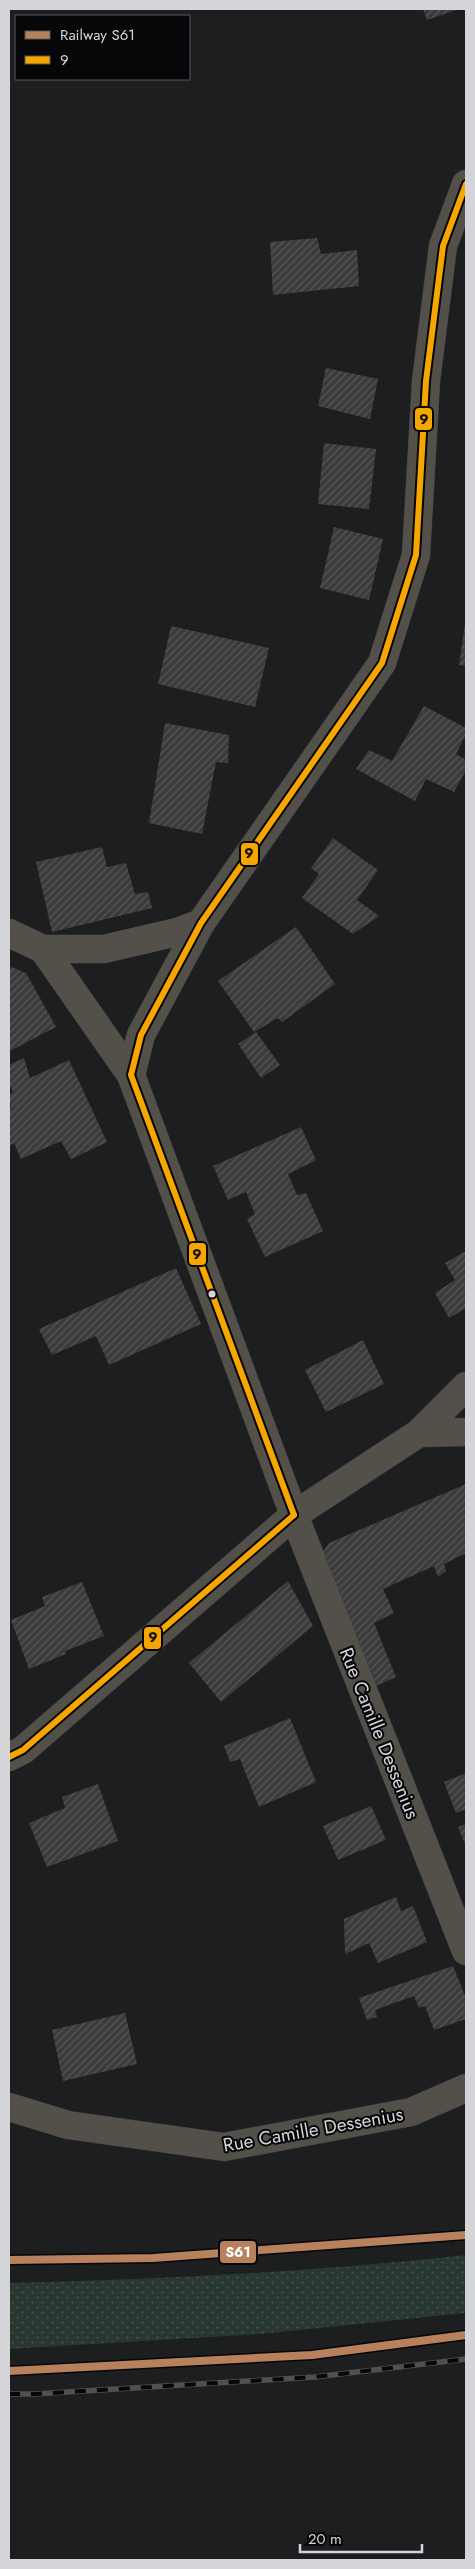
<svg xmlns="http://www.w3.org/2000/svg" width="475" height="2569" font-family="Jost,sans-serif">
	<defs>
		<pattern id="grass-dots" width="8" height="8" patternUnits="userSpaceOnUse" patternTransform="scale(1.25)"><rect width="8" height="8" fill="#28372f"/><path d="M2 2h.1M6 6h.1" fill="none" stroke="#46534c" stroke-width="1.8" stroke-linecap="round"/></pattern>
		<pattern id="building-hatch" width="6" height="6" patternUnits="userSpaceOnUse" patternTransform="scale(1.25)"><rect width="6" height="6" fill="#3b3b3b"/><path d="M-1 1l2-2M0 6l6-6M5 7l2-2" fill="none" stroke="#565657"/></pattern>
	</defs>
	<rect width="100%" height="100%" fill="#1c1e20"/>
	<!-- grass -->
	<path fill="url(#grass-dots)" d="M466,2255v58l-206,21 -251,15v-66c153,-4 305,-11 457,-28z"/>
	<!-- building -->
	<g fill="url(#building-hatch)">
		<path d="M423,9h36l-32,11z"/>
		<path d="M317,238l4,16 36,-4 2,36 -86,9 -3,-53z"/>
		<path d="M326,368l52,11 -8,40 -52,-13z"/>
		<path d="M324,443l52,6 -7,60 -51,-5z"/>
		<path d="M334,527l49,12 -14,61 -49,-12z"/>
		<path d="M465,624h1v42l-7,-1z"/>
		<path d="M171,626l98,22 -14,59 -97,-23z"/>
		<path d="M424,706l42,22v6l-10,20 10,6v10l-12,22 -28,-13 -11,22 -59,-32 13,-19 23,11z"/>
		<path d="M165,723l64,12 -1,28 -12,-1 -14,72 -53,-11z"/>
		<path d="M333,838l45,32 -21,30 22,16 -26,18 -51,-36 17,-24 -8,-6z"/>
		<path d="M102,847l5,20 19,-4 9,31 13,-2 4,16 -100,24 -16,-70z"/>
		<path d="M296,927l39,57 -53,38 -4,-4 -24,14 -36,-51z"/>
		<path d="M9,966l17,7 30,54 -46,24z"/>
		<path d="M256,1032l24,33 -19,13 -23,-34z"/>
		<path d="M24,1058l6,20 39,-18 38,82 -36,17 -10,-18 -40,18 -7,-16 -5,3v-37l2,-2 -2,-12 4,-3 -4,-9v-18z"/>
		<path d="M301,1127l15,33 -28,14 9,21 9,-2 17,38 -58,26 -18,-38 8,-5 -9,-22 -18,8 -15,-34z"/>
		<path d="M466,1251v57l-17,10 -14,-25 20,-13 -10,-17z"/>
		<path d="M176,1268l25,56 -92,41 -13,-29 -44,19 -13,-26z"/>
		<path d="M363,1340l21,44 -58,28 -21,-42z"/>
		<path d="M466,1484v69l-22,11 2,7 -8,6 -4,-11 -51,23 11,24 -20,10 22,54 -27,12 -47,-136 7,-10z"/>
		<path d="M288,1581l25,45 -92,76 -32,-39z"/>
		<path d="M82,1582l22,54 -39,15 1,3 -37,15 -18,-49 34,-14 -3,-9z"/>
		<path d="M290,1718l26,64 -57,25 -19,-48 -10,3 -6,-16z"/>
		<path d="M466,1773v36l-10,4 -12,-31z"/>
		<path d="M98,1784l20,57 -71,26 -18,-44 36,-15 -3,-11z"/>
		<path d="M371,1806l15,34 -48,20 -15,-34z"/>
		<path d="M466,1824v22l-8,-19z"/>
		<path d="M396,1897l5,14 12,-5 14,36 -49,21 -9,-20 -24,11 -1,-35z"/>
		<path d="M453,1966l13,32v21l-32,11 -9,-24 -6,2 -5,-12 -39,14 2,7 -10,3 -8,-22z"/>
		<path d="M125,2013l12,51 -74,17 -11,-51z"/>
	</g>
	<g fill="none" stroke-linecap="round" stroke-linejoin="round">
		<!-- minor casing -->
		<g stroke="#373839" stroke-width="29">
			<g id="minor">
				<path d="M466,184l-23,62 -17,135 -10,174 -34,108 -181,260 -60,112 -10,40 163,440 172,436"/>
				<path d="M9,933l34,16h61l73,-17 24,-9"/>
				<path d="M43,949l88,126"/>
				<path d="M419,1433l47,-47"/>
				<path d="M9,2107l59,18 156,22 187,-35 55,-24"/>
			</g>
		</g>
		<!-- tertiary casing -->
		<g stroke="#373839" stroke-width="29">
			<path id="tertiary" d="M9,1757l14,-7 271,-235 125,-82 47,-1"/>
		</g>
		<!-- minor -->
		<use href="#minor" stroke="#525049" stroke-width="28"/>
		<!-- tertiary -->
		<use href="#tertiary" stroke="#525049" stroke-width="28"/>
		<!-- rail casing -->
		<g stroke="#52504c" stroke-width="5.5">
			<path id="rail" d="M9,2394h26l280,-17 151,-18"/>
		</g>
		<!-- rail -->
		<use href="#rail" stroke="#070709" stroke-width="4" stroke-dasharray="11" stroke-linecap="butt"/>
		<!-- bus-1 casing -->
		<g stroke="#070709" stroke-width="10">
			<g id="bus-1">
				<path d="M294,1515l-163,-440 10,-40 60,-112 181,-260 34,-108 10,-174 17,-135 23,-62"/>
				<path d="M9,1757l14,-7 271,-235"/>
			</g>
		</g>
		<!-- bus-1 -->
		<use href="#bus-1" stroke="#f7a600" stroke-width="6"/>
		<!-- rail-1 casing -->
		<g stroke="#070709" stroke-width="11">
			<g id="rail-1">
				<path d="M9,2260l144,-2 313,-23"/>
				<path d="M9,2371l303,-16 154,-20"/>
			</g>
		</g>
		<!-- rail-1 -->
		<use href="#rail-1" stroke="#b6815c" stroke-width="8"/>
	</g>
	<!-- markers -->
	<circle fill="#d4d5d8" stroke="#070709" stroke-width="2" cx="212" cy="1294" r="4.5"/>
	<g text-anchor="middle" stroke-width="4" stroke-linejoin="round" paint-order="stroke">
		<!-- street labels -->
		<g font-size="19" fill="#d4d5d8" stroke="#070709">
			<text transform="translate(380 1733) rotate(68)" y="7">Rue Camille Dessenius</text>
			<text transform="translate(313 2129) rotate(-10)" y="7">Rue Camille Dessenius</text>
		</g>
	</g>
	<g stroke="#070709" stroke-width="2">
		<rect x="414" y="407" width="19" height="24" rx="5" fill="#f7a600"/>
		<rect x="240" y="842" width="19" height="24" rx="5" fill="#f7a600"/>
		<rect x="188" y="1242" width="19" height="24" rx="5" fill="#f7a600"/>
		<rect x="143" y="1626" width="19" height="24" rx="5" fill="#f7a600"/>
		<rect x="219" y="2240" width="38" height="24" rx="5" fill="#b6815c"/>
	</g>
	<g font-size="14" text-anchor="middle" font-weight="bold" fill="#fff">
		<text x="238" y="2257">S61</text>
	</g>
	<g font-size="14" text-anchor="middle" font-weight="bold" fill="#111">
		<text x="424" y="424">9</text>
		<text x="249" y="858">9</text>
		<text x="197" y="1259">9</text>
		<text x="153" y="1642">9</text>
	</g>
	<!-- border -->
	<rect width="475" height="2569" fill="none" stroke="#d4d5d8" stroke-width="20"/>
	<!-- legend -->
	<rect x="15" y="15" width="175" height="65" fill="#070709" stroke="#59595c"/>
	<rect x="25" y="31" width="25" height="8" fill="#b6815c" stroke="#59595c"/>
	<text x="60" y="40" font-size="15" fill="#d4d5d8">Railway S61</text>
	<rect x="25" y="56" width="25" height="8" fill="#f7a600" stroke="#59595c"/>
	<text x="60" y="65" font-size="15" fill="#d4d5d8">9</text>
	<!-- scale -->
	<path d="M300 2544v8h122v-8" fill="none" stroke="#d4d5d8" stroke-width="2.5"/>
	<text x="308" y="2544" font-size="15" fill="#d4d5d8" stroke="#070709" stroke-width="4" paint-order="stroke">20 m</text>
</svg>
